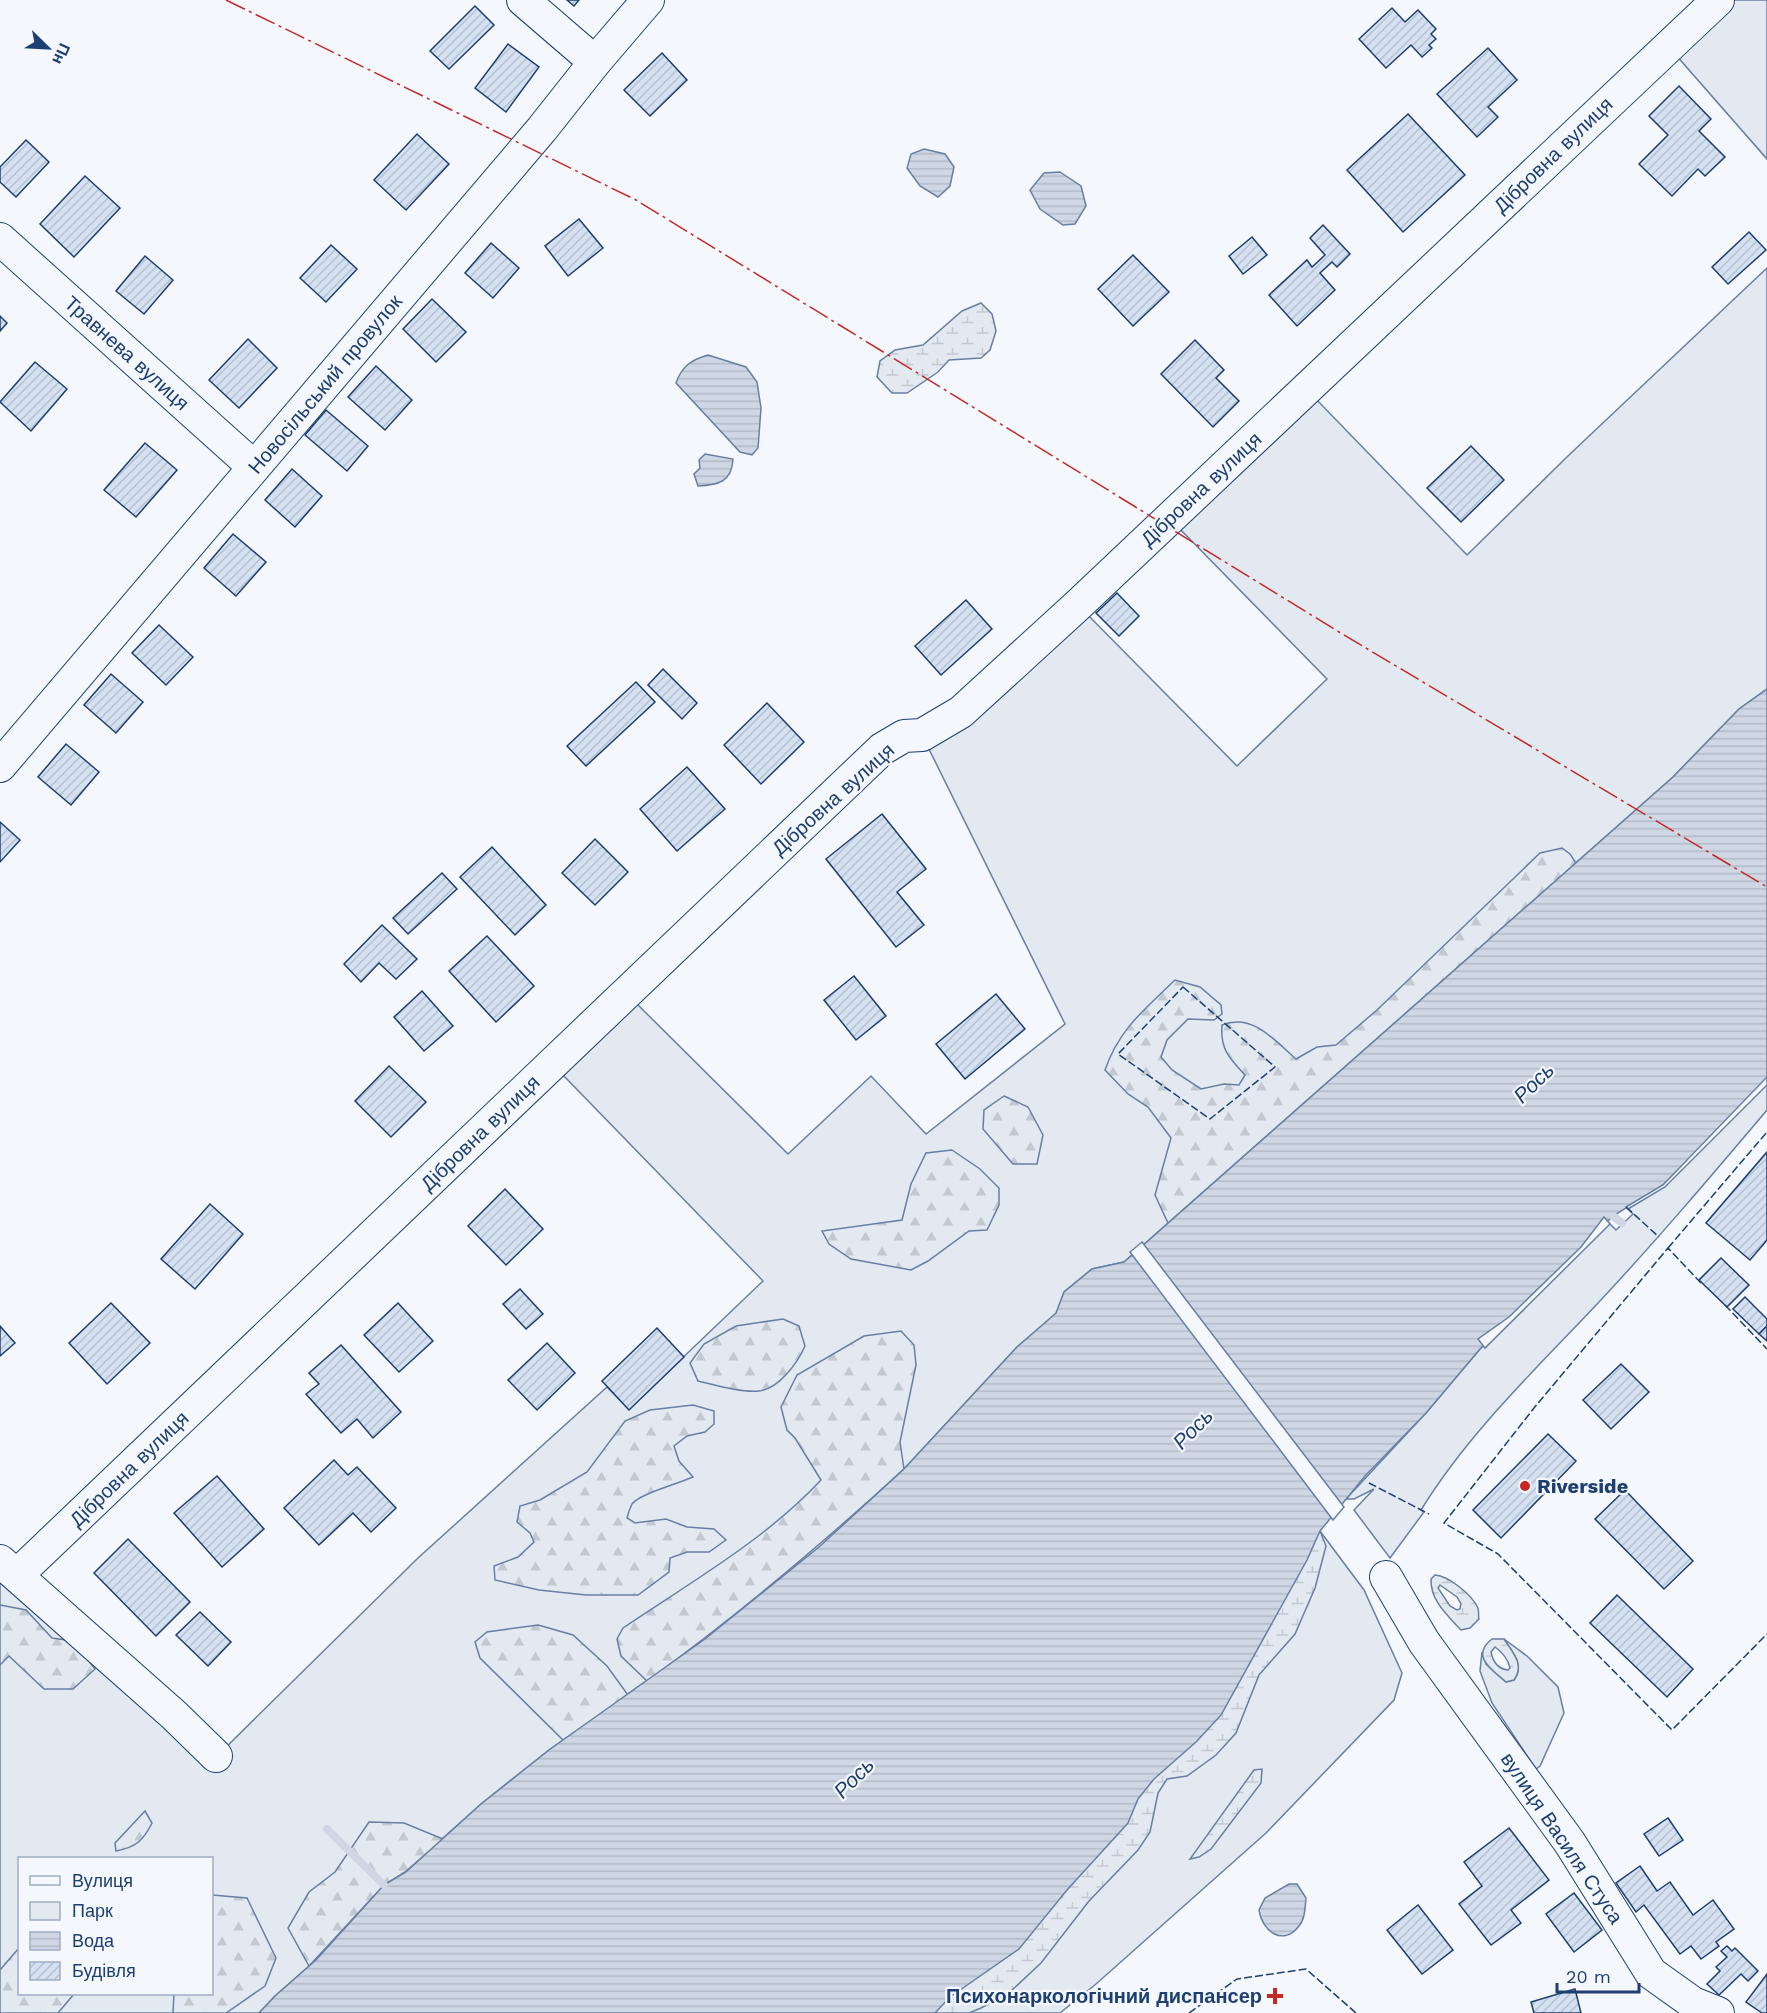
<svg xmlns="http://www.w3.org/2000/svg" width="1767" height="2013" font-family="'Work Sans',sans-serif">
	<defs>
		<pattern id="forest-firs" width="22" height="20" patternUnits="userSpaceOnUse" patternTransform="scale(1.5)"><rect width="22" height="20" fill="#e3e9f0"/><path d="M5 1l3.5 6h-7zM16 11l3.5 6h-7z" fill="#c2c9d1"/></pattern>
		<pattern id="wetland-marsh" width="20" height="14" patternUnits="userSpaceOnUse" patternTransform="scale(1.5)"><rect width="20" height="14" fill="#e3e9f0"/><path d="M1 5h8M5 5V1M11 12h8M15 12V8" fill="none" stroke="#c2c9d1"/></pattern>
		<pattern id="water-rules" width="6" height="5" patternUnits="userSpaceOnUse" patternTransform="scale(1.5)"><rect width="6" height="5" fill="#cfd7e4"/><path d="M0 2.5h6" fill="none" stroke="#b1bac7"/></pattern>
		<pattern id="building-hatch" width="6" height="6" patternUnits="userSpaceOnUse" patternTransform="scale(1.5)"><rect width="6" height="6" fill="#d5e0f0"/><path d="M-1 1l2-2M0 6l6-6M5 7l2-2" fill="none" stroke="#b6c1d1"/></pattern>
	</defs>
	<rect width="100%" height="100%" fill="#f4f7fb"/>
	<!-- green -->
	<g fill="#e3e9f0" stroke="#687fa3" stroke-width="1.5" fill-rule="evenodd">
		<path d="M1718,0h49v159l-99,-113z"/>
		<path d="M1767,268v421l-28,20 -66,68 -549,485 -32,7 -28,23 -7,21 -40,34 -113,122 -199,170 -156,111 -68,54 -76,68 -21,13 -68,75 -41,36 -16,17h-259v-445l217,188 201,-198 189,-171 22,22 134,-128 -201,-207 74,-71 152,151 83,-78 55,58 139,-110 -143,-289 156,-130 159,161 90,-87 -149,-152 135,-131 154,159 102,-100zM20,1858h192v136h-192z"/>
		<path d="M1767,1081v29c-55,65 -110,130 -168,192 -62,66 -130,130 -178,208l3,2 -34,46 -36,-48 20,-21 -20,10h-8l80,-86 54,-64 128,-127 8,8 17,-16 -7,-7 37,-22z"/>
		<path d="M1320,1531l44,59 38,83 -8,27 -128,133 -170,151 -36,29h-125z"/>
		<path d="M1504,1639l23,17 31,31 6,26 -24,53 -4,3 -44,-66 -12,-32 2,-19 4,12 20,18 8,-2c11,-15 -1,-27 -10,-41z"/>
	</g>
	<!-- forest -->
	<g fill="url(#forest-firs)" stroke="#687fa3" stroke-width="1.5">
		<path d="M1562,848l8,6 6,9 -408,360 -13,-28 16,-57 -23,-31 -20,-13 -23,-24c14,-41 40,-61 70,-90l25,7 21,18 1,9 -8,6 -26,-1 -21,21 -6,17 11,13 29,19 23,-5 15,1 6,-10c-16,-17 -25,-26 -23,-50 31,-12 52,15 74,34l21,-12 19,-2 41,-35 163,-157z"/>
		<path d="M1004,1096l24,11 15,28 -6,29h-24l-30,-35 1,-19z"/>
		<path d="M952,1150l28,19 19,19v17l-12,25 -18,1 -41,30 -17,9 -60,-11 -22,-15 -7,-13 80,-11 9,-36 15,-31z"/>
		<path d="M783,1319l16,7 6,20c-7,16 -26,43 -46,45 -17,2 -44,-6 -61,-10l-8,-18 14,-19 32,-18z"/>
		<path d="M901,1331l13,14 2,20 -16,77 4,27c-82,75 -167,147 -257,212l-26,-25 -4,-17 6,-11c68,-46 142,-88 198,-148l-26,-42 -8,-8 -6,-23 16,-32 67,-39z"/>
		<path d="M693,1405l21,6v13l-9,8 -18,4 -13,10 5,15 14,16c-13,6 -54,17 -61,27 -2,4 -4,10 -5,14l8,5 31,-4 21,8 27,2 12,11 -17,12h-22l-17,6 -1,14 -31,23h-52l-47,-5 -44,-10 -1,-14 24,-9 16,-15 -4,-9 -13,-11 3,-16 20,-6 47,-28 38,-51 25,-11z"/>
		<path d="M0,1605l26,5 26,28 21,3 22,28 -22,20h-29l-35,-33 -9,9z"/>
		<path d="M538,1625l35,10 34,31 21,29 -65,45 -83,-82 -5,-16 12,-10z"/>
		<path d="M145,1811l7,12c-9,18 -16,24 -36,28l-1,-8z"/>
		<path d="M369,1822l35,1 39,16 -38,33 -21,13 -75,81 -21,-38 21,-36 26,-20z"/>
		<path d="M212,1895l35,3 29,60 -11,28 -39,27h-53l1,-19h38z"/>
		<path d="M19,1948l1,46h54l-16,19h-58v-43z"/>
	</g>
	<!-- wetland -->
	<g fill="url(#wetland-marsh)" stroke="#687fa3" stroke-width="1.5" fill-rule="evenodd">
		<path d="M981,303l11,11 4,17 -6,19 -9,8 -32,2 -11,12 -31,21h-15l-15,-16 3,-16 15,-11 28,-5 39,-34z"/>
		<path d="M1320,1531l6,15 -11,42 -20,46 -36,41 -23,58 -20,22 -29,21 -20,3 -9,14 -8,39 -12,18 -49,51 -48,62 -31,29 -29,16 -12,5h-40z"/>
		<path d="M1435,1575c14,1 37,20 43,33 1,4 0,7 1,11l-9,9 -9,2c-14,-15 -31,-30 -30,-51zM1440,1585l17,12 4,7 -1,5 -3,1 -7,-4 -12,-18z"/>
		<path d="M1492,1639h12c9,14 21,26 10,41l-8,2c-14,-12 -36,-26 -14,-43zM1495,1647c7,5 13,12 15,21l-2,2c-10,-1 -15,-8 -17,-18z"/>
		<path d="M1262,1769l-1,14 -50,66 -12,8 -9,2 64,-89z"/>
	</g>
	<!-- water -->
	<g fill="url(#water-rules)" stroke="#687fa3" stroke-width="1.5">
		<path d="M924,149l21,5 9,13 -4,19 -12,11 -18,-11 -13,-18 4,-14z"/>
		<path d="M1060,172l21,14 5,20 -11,18 -12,1 -23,-16 -10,-19 14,-17z"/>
		<path d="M708,355l38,12 11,15 4,26 -3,40 -6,7 -12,-3 -64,-69c6,-17 15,-23 32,-28z"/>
		<path d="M705,454l28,5c-1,23 -15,26 -35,27l-4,-12 6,-6 -1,-8z"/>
		<path d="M1767,689v392l-104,104 -50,31 -133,133 -54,64 -61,63 -45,55 -13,29 -86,155 -25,27 -42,37 -16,20 -10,24 -61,67 -48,59 -69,48 -15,16h-676l16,-17 41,-36 68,-75 22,-13 75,-68 68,-54 156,-111 114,-92 85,-78 113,-122 39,-34 8,-21 28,-23 32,-7 549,-485 66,-68z"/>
		<path d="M1289,1884h8l9,14c-1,10 -1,21 -7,28 -16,21 -37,5 -40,-16l6,-12z"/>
	</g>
	<!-- pier -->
	<g fill="#f4f7fb" stroke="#687fa3" stroke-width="1.5">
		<path d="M1767,1077v8l-102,102 -37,22 -2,-2 37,-22z"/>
		<path d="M1604,1217l6,7 -125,124 -7,-9 31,-22 72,-70z"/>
		<path d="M1142,1242l202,265 -11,13 -203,-268z"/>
	</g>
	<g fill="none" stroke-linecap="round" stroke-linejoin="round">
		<!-- stream -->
		<g stroke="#cfd7e4" stroke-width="8">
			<path d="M1613,1216l9,7"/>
			<path d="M327,1829l57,56"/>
		</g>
	</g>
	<!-- building -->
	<g fill="url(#building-hatch)" stroke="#1d3f73" stroke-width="1.5">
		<path d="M567,0h12l-5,6z"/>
		<path d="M475,6l19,19 -45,44 -19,-18z"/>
		<path d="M1392,8l13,14 13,-12 18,19 -5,5 5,5 -7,6 3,3 -10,9 -11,-12 -25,23 -27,-29z"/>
		<path d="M508,44l31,23 -33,45 -31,-24z"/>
		<path d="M1488,48l29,32 -29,27 10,10 -21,20 -40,-43z"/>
		<path d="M662,53l25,27 -37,36 -26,-26z"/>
		<path d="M1679,86l32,33 -12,12 26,26 -20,19 -7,-7 -26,27 -33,-32 29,-29 -19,-19z"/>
		<path d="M1408,114l57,61 -62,57 -56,-62z"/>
		<path d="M417,134l32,30 -43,46 -32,-30z"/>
		<path d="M26,140l23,22 -33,35 -16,-15v-15z"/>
		<path d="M85,176l35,32 -46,49 -34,-33z"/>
		<path d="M579,219l24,29 -35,28 -23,-30z"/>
		<path d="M1323,225l27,29 -13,13 -5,-5 -12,11 15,17 -38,36 -28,-31 38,-35 5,7 13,-12 -15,-17z"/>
		<path d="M1749,232l17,18 -38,34 -16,-17z"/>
		<path d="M1252,237l15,18 -24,19 -14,-18z"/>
		<path d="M491,243l28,25 -26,30 -28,-25z"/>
		<path d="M331,245l26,24 -31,33 -26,-24z"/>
		<path d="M1133,255l36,37 -36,34 -35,-37z"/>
		<path d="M145,256l28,24 -29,34 -28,-23z"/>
		<path d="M432,299l34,33 -30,30 -33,-33z"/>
		<path d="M0,316l7,7 -7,8z"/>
		<path d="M248,339l29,29 -38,40 -30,-28z"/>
		<path d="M1195,340l29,30 -8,8 23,23 -26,26 -52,-53z"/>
		<path d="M35,362l32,27 -36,42 -31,-29z"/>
		<path d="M376,366l36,34 -27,30 -37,-33z"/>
		<path d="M326,410l42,36 -21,25 -42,-36z"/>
		<path d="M145,443l32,27 -41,47 -32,-27z"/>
		<path d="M1471,446l33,34 -43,42 -34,-34z"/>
		<path d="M292,469l30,27 -27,31 -30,-27z"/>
		<path d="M233,534l33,28 -30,34 -32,-28z"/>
		<path d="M1117,593l22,23 -20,20 -23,-23z"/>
		<path d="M966,600l26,29 -51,46 -26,-29z"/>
		<path d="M159,625l34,32 -27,28 -34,-32z"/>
		<path d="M663,669l34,34 -15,16 -34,-34z"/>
		<path d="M111,674l32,28 -27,31 -32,-28z"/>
		<path d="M636,682l19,20 -69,64 -19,-20z"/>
		<path d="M767,703l37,39 -43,42 -37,-39z"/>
		<path d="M66,744l33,28 -28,33 -33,-28z"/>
		<path d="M687,767l38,42 -48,42 -37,-42z"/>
		<path d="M882,814l44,55 -29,23 27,33 -28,22 -70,-88z"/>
		<path d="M0,822l20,18 -20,22z"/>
		<path d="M595,839l33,33 -33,33 -33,-32z"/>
		<path d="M492,847l54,58 -31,30 -55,-58z"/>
		<path d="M442,873l15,16 -49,45 -15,-16z"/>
		<path d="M382,925l35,34 -21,20 -17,-16 -18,19 -17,-18z"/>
		<path d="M487,936l47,50 -38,36 -47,-51z"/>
		<path d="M854,976l32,40 -30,24 -32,-40z"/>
		<path d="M422,991l31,35 -29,25 -30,-34z"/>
		<path d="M996,994l29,35 -60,50 -29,-35z"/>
		<path d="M389,1066l37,36 -35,35 -36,-36z"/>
		<path d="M1767,1152v88l-17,20 -44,-37z"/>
		<path d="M505,1189l38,40 -37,36 -38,-39z"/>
		<path d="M210,1204l33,30 -48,55 -34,-30z"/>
		<path d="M1721,1258l28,27 -22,22 -28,-27z"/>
		<path d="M520,1289l23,25 -17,15 -23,-25z"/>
		<path d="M1745,1297l22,22v7l-8,8 -26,-25z"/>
		<path d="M111,1303l39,40 -43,41 -38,-41z"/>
		<path d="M398,1303l35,38 -34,31 -35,-37z"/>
		<path d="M0,1326l15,17 -15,13z"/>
		<path d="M1767,1326v15l-8,-7z"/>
		<path d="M657,1328l27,29 -55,53 -27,-29z"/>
		<path d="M547,1343l28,30 -38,37 -29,-30z"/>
		<path d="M341,1345l60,67 -28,26 -16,-19 -16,14 -35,-39 13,-10 -10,-11z"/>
		<path d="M1621,1364l28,28 -38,37 -28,-29z"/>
		<path d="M1548,1434l28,27 -75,77 -28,-28z"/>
		<path d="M334,1460l14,15 9,-8 39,41 -25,24 -18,-19 -34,32 -35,-37z"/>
		<path d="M217,1476l47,53 -42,38 -48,-54z"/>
		<path d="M1625,1490l68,71 -29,28 -69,-70z"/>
		<path d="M128,1539l62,63 -34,34 -62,-63z"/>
		<path d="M1617,1595l76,74 -26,28 -77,-74z"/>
		<path d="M200,1612l31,30 -23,24 -32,-31z"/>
		<path d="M1668,1818l15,22 -24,16 -15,-22z"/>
		<path d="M1509,1828l40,52 -38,30 10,13 -30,22 -32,-41 23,-18 -18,-24z"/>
		<path d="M1640,1866l17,25 13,-9 23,33 20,-15 21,29 -18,13 3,4 -18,13 -10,-13 -11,8 -36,-49 -8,7 -20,-29z"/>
		<path d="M1574,1893l28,37 -28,22 -28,-38z"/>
		<path d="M1418,1905l35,45 -31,24 -35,-44z"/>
		<path d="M1727,1946l5,5 3,-3 23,23 -10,10 -7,-7 -22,21 -12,-11 13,-13 -4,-4 11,-10 -6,-6z"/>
		<path d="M1767,1974v39h-5l-16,-11z"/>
		<path d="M1575,1989l6,24h-47l-3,-11z"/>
	</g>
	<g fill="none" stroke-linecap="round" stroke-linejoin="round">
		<!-- minor casing -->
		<g stroke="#1d3f73" stroke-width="34">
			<g id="minor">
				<path d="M523,0l72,62"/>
				<path d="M0,239l254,228"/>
				<path d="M0,766l542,-637 53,-67 53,-62"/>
				<path d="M0,1561l174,154 42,41"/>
				<path d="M17,1575l865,-826 22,-13 18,-1 39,-23 117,-107 640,-605"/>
				<path d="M1386,1577l38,65 146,201 81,130 42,30 25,10"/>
			</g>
		</g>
		<!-- minor -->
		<use href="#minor" stroke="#f4f7fb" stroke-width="32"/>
		<!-- fence -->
		<g stroke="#1d3f73" stroke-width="1.5" stroke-dasharray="8 3" stroke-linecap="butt">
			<path d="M1183,987l92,80 -65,52 -92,-65z"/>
			<path d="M1626,1207l33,30"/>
			<path d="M1668,1248l99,-116"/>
			<path d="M1701,1283l-33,-35 -134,160 -90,115 54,31 174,176 95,-96"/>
			<path d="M1725,1305l42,44"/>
			<path d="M1369,1483l60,31"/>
			<path d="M1189,2013l48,-34 69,-10 50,44"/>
		</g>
		<!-- power -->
		<path stroke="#c62828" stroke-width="1.5" stroke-dasharray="21 4.5 3 4.5" stroke-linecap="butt" d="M226,0l410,200 703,432 428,255"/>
	</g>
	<!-- markers -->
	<g fill="#c62828" stroke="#f4f7fb" stroke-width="2">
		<circle cx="1525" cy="1486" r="6"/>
		<path d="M1272 1987h6v6h6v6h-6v6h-6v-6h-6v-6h6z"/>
	</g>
	<g text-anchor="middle" stroke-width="4.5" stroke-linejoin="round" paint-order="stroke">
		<!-- street labels -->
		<g font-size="20" fill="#1d3f73" stroke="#f4f7fb">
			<text transform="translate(1553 155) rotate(-44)" y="7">Дібровна вулиця</text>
			<text transform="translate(127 353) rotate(42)" y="7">Травнева вулиця</text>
			<text transform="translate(325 384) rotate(-50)" y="7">Новосільський провулок</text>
			<text transform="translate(1201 489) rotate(-43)" y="7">Дібровна вулиця</text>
			<text transform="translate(833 799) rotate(-42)" y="7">Дібровна вулиця</text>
			<text transform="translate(480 1133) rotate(-44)" y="7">Дібровна вулиця</text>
			<text transform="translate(129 1469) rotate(-44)" y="7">Дібровна вулиця</text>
			<text transform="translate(1562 1838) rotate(56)" y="7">вулиця Василя Стуса</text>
		</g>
		<!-- poi labels -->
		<g font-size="20" font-weight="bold" fill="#1d3f73" stroke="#f4f7fb" text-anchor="start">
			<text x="1537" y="1493">Riverside</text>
			<text x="1262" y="2003" text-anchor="end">Психонаркологічний диспансер</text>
		</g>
		<!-- water labels -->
		<g font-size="21" font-style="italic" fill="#1d3f73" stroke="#f4f7fb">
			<text transform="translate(1534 1083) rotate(-45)" y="7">Рось</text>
			<text transform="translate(1193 1429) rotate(-46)" y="7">Рось</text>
			<text transform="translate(854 1778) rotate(-46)" y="7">Рось</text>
		</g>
	</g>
	<!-- legend -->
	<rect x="18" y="1857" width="195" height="138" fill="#f4f7fb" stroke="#9eadc5" stroke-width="1.5"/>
	<rect x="30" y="1876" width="30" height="9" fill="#f4f7fb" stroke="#9eadc5" stroke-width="1.5"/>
	<text x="72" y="1887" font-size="18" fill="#1d3f73">Вулиця</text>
	<rect x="30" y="1902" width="30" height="18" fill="#e3e9f0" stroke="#9eadc5" stroke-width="1.5"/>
	<text x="72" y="1917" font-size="18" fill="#1d3f73">Парк</text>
	<rect x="30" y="1932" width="30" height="18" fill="url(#water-rules)" stroke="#9eadc5" stroke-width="1.5"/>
	<text x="72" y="1947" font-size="18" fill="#1d3f73">Вода</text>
	<rect x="30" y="1962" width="30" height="18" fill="url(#building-hatch)" stroke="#9eadc5" stroke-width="1.5"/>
	<text x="72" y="1977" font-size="18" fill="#1d3f73">Будівля</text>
	<!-- north arrow -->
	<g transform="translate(48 48) rotate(114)" stroke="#f4f7fb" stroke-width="4.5" paint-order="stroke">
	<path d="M0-4.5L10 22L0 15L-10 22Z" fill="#1d3f73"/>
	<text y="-9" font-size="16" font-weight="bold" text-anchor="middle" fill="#1d3f73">Пн</text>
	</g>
	<!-- scale -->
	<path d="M1557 1983v9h82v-9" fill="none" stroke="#1d3f73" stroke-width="3"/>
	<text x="1566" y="1983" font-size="18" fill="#1d3f73" stroke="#f4f7fb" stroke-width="4.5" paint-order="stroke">20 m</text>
</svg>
